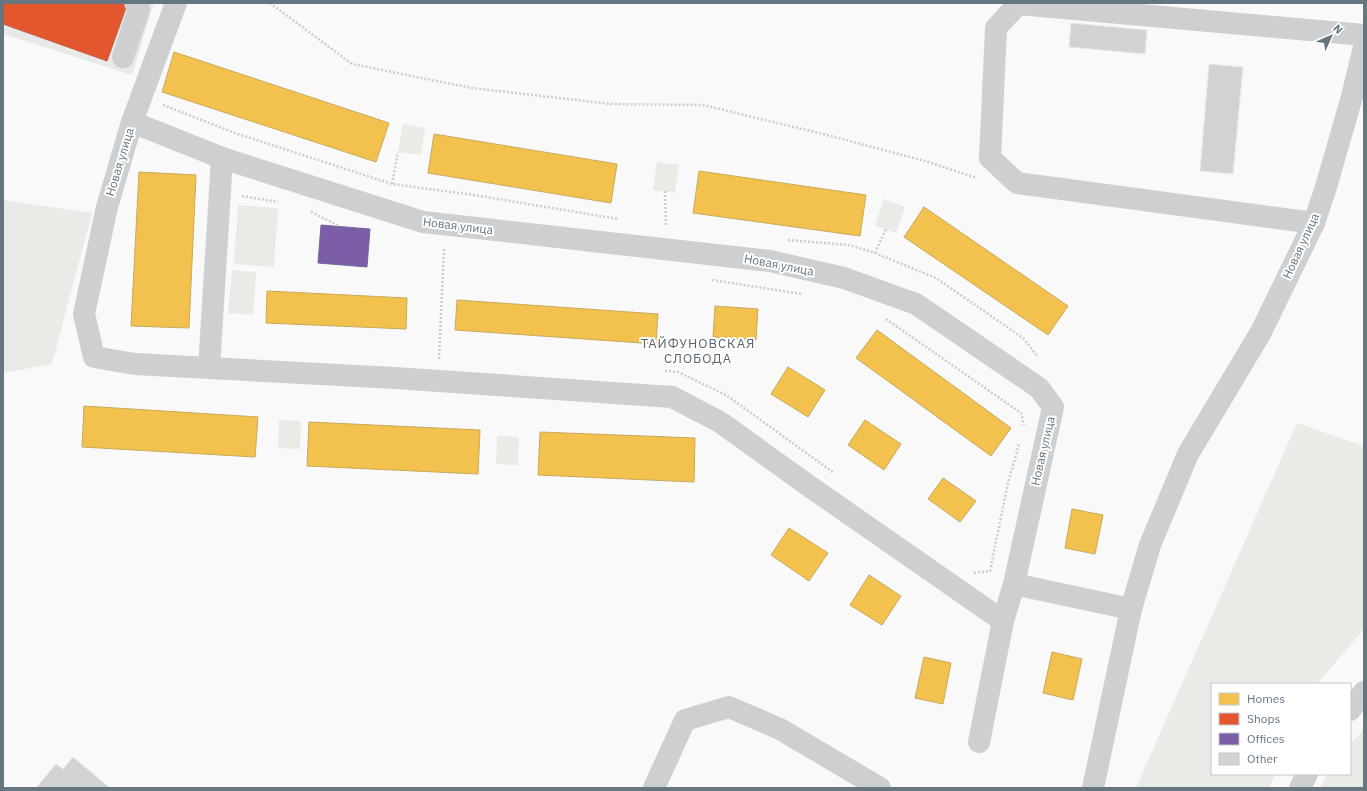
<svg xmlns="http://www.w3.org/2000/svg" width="1367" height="791" font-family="'IBM Plex Sans',sans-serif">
	<rect width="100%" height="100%" fill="#f9f9f9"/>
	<!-- built -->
	<path fill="#e8e9e9" d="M3,3h151l-22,72 -129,-41z"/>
	<!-- green -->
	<g fill="#e8ebe6">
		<path d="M403,124l22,4 -4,27 -23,-3z"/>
		<path d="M657,162l22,3 -4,28 -22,-3z"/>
		<path d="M884,199l21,8 -9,26 -21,-7z"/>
		<path d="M3,200l89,13 -40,151 -49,9z"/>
		<path d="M238,205l40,3 -4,59 -40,-3z"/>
		<path d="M232,270l24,2 -3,43 -25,-2z"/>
		<path d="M279,420l22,1 -1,28 -22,-1z"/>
		<path d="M1297,423l67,23v183l-47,55h-105v90h63l-6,14h-133z"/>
		<path d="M497,436l22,1 -1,28 -22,-1z"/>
		<path d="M1364,729v59h-44l7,-14h23v-29z"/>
	</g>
	<!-- homes -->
	<g fill="#f2c14e" stroke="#c8aa5e">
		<path d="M174,52l215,71 -13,39 -214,-70z"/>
		<path d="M434,134l183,30 -6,39 -183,-30z"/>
		<path d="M699,171l167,24 -6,41 -167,-23z"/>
		<path d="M139,172l57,3 -7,153 -58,-2z"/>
		<path d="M924,207l144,99 -20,29 -144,-98z"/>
		<path d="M267,291l140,7 -1,31 -140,-6z"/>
		<path d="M457,300l201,14 -2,30 -201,-14z"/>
		<path d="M715,306l43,3 -2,31 -43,-3z"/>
		<path d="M877,330l134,98 -20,28 -135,-98z"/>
		<path d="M788,367l37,23 -17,27 -37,-23z"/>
		<path d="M84,406l174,11 -3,40 -173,-10z"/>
		<path d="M865,420l36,24 -17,26 -36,-25z"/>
		<path d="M309,422l171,8 -2,44 -171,-8z"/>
		<path d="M540,432l155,6 -1,44 -156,-7z"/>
		<path d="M943,478l33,23 -16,21 -32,-23z"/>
		<path d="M1072,509l31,6 -8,39 -30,-6z"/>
		<path d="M789,528l39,25 -19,28 -38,-26z"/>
		<path d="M869,575l32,21 -19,29 -32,-20z"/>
		<path d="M1052,652l30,7 -9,41 -30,-7z"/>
		<path d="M924,657l27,6 -8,41 -28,-6z"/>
	</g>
	<!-- shops -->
	<path fill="#e4572e" stroke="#be6048" d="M3,3h120l4,2 -20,56 -104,-37z"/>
	<!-- offices -->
	<path fill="#7b5ea7" stroke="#74659c" d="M321,225l49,4 -3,38 -49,-4z"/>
	<!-- building -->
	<g fill="#d0d2d3" stroke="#e8e8e8">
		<path d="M1071,23l76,7 -2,24 -76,-7z"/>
		<path d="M1209,64l34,3 -10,107 -33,-3z"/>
		<path d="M73,757l37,31h-74l20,-24 7,5z"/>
	</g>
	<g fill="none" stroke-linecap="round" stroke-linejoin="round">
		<!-- path -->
		<g stroke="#cbcccd" stroke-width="2.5" stroke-dasharray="2 2" stroke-linecap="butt">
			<path d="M270,3l82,61 120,24 139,16 92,1 124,30 98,26 52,17"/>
			<path d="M163,105l72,28 157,51 82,11 144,24"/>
			<path d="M392,184l6,-32"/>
			<path d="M665,191l1,36"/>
			<path d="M242,196l36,6"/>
			<path d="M311,212l28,14"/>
			<path d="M788,240l61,5 26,8 61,25 87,60 15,19"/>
			<path d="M875,253l11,-24"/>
			<path d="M712,280l90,14"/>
			<path d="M886,319l135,94 3,12"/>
			<path d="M439,359l5,-111"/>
			<path d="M665,371l13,1 48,23 108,78"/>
			<path d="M974,573l16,-2 18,-88 11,-39"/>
		</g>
		<!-- minor -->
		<g stroke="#cecfd0" stroke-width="22">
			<path d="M176,3l-44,119 -25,85 -23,107 10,43 41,7 260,14 277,19 48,25 89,64 194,135"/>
			<path d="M123,57l16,-48 -4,-6"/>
			<path d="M132,122l90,36 201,64 347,39 74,17 72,26 123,84 14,19 -39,177"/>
			<path d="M1314,223l-297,-40 -27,-25 6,-130 22,-24 346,31"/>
			<path d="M209,368l13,-210"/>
			<path d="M1350,710l14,-18"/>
			<path d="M979,742l24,-121 11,-37 117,25"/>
			<path d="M654,788l31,-68 44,-13 51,22 100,59"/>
			<path d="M1093,788l38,-179 19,-64 38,-91 73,-122 53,-109 12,-36 25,-87 13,-53"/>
			<path d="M1300,788l7,-14"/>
		</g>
	</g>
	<g text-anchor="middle" stroke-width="4" stroke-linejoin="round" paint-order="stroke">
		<!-- street labels -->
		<g font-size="12" fill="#657683" stroke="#fff">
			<text transform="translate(120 162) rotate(-73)" y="4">Новая улица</text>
			<text transform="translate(458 226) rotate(7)" y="4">Новая улица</text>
			<text transform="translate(1301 246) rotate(-65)" y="4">Новая улица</text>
			<text transform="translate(779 265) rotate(11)" y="4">Новая улица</text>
			<text transform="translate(1043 451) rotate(-77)" y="4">Новая улица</text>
		</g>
		<!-- neighbourhood labels -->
		<g font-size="13" letter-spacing="1" fill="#57646e" stroke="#fff">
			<text x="698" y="348">ТАЙФУНОВСКАЯ<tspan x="698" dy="15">СЛОБОДА</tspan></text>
		</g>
	</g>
	<!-- border -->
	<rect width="1367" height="791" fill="none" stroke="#657683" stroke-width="8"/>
	<!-- legend -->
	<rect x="1211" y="683" width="140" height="92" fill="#ffffff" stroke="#c1c8cd"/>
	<rect x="1219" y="693" width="20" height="12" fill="#f2c14e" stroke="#c1c8cd"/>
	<text x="1247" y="703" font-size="12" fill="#657683">Homes</text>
	<rect x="1219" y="713" width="20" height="12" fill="#e4572e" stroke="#c1c8cd"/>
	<text x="1247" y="723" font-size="12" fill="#657683">Shops</text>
	<rect x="1219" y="733" width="20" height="12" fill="#7b5ea7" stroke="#c1c8cd"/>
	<text x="1247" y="743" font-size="12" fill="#657683">Offices</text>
	<rect x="1219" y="753" width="20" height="12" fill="#d0d2d3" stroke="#c1c8cd"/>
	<text x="1247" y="763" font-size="12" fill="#657683">Other</text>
	<!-- north arrow -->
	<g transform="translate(1331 36) rotate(45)" stroke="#ffffff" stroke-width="3" paint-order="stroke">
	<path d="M0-3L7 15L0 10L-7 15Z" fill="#657683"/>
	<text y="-6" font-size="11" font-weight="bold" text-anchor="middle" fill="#657683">N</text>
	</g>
</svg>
